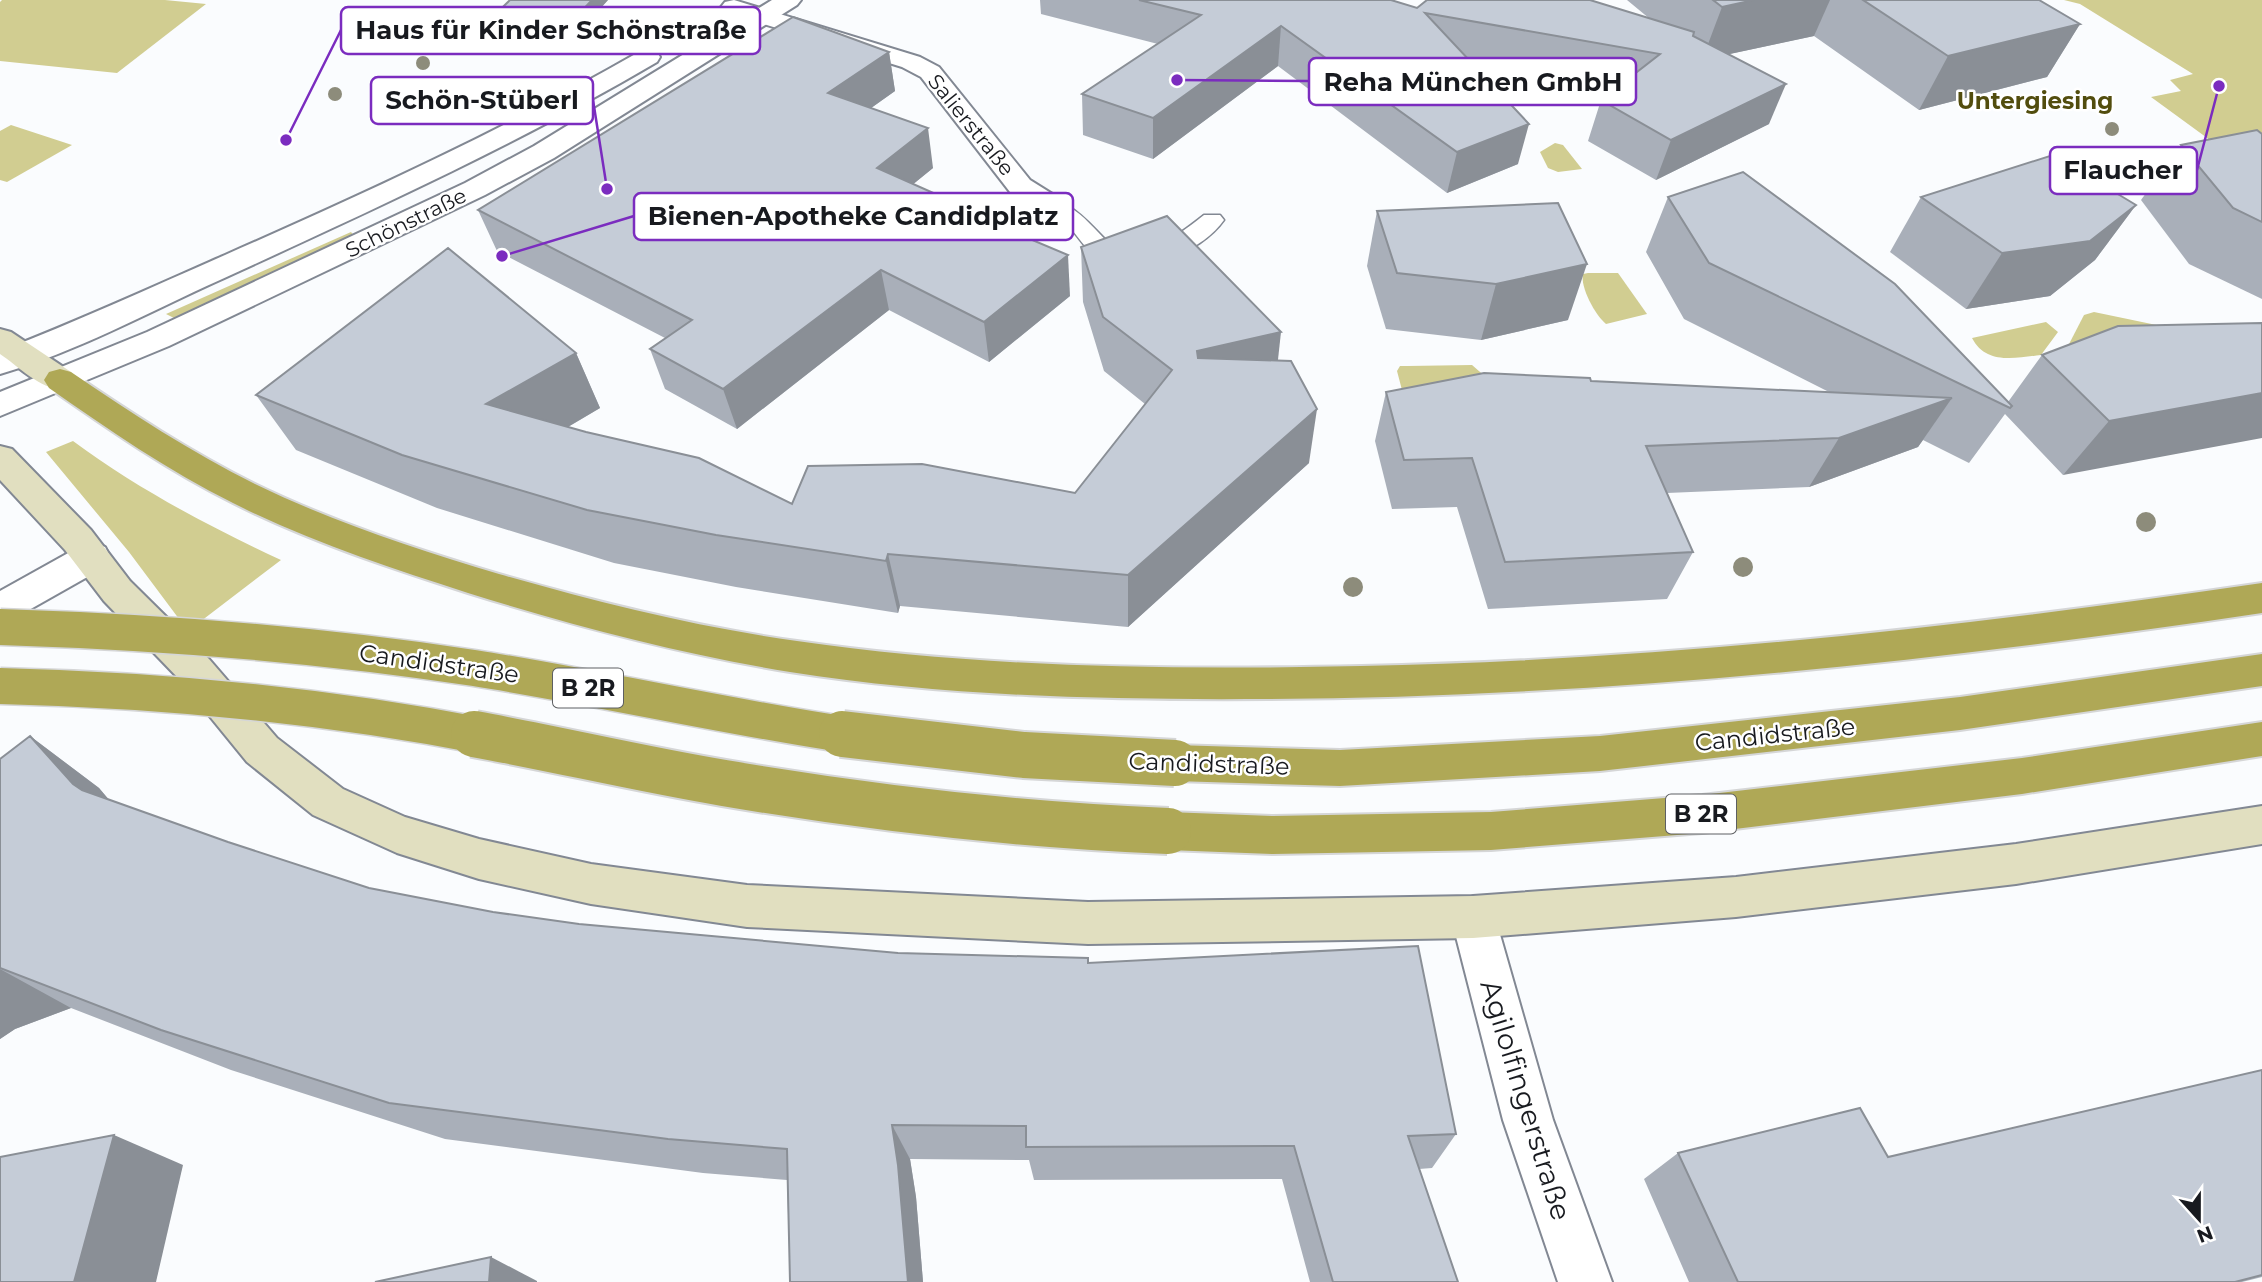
<svg xmlns="http://www.w3.org/2000/svg" width="2262" height="1282" font-family="Montserrat,sans-serif">
	<rect width="100%" height="100%" fill="#fafcfe"/>
	<!-- green -->
	<g fill="#d1cd91">
		<path d="M2,0h163l41,4 -89,69 -117,-12v-59z"/>
		<path d="M2064,0h198v178l-111,-81 30,-6 -11,-11 23,-6 -113,-70z"/>
		<path d="M11,125l61,20 -65,37 -7,-2v-49z"/>
		<path d="M1555,143l8,2 19,24 -24,3 -10,-4 -8,-16z"/>
		<path d="M351,232l4,5 -179,82 -10,-5z"/>
		<path d="M1588,273h30l29,41 -41,10c-11,-9 -26,-37 -23,-50z"/>
		<path d="M2094,312l120,25 -146,9 16,-31z"/>
		<path d="M2046,322l12,10 -17,23c-26,3 -55,10 -69,-17z"/>
		<path d="M1472,365l23,20 -93,5 -5,-19 3,-5h7z"/>
		<path d="M73,441c65,48 135,85 208,119l-93,71 -59,-79 -83,-100z"/>
	</g>
	<g fill="none" stroke-linecap="round" stroke-linejoin="round">
		<!-- service casing -->
		<g stroke="#828893" stroke-width="3">
			<path id="service" d="M1044,194c9,2 16,7 24,12 17,10 26,23 40,36 30,28 71,-8 96,-27h16l4,5c-23,33 -89,60 -126,38 -13,-8 -19,-22 -30,-32 -10,-8 -22,-13 -32,-20l-4,-5 4,-5z"/>
		</g>
		<!-- minor casing -->
		<g stroke="#828893" stroke-width="4">
			<g id="minor">
				<path d="M734,0l186,57 19,10 91,113 24,15 4,6 -4,6 -10,2 -10,-2 -24,-15 -89,-115 -19,-10 -177,-55 -4,-5 4,-5z"/>
				<path d="M92,543l13,4 5,10 -5,10 -92,52 -13,5v-33l79,-44z"/>
				<path d="M1473,896l16,6 6,15 58,203 59,162h-54l-55,-162 -52,-203 6,-15z"/>
			</g>
		</g>
		<!-- tertiary casing -->
		<g stroke="#828893" stroke-width="4">
			<g id="tertiary">
				<path d="M772,0h29l-4,5 -243,153 -69,37 -316,151 -169,70v-24l147,-60 318,-149 69,-37z"/>
				<path d="M648,50l9,2 3,5 -3,5c-141,83 -289,150 -437,218 -71,32 -146,73 -220,94v-23c76,-29 150,-63 225,-96 141,-62 280,-126 414,-203z"/>
			</g>
		</g>
		<!-- secondary casing -->
		<g stroke="#828893" stroke-width="4">
			<g id="secondary">
				<path d="M0,329l11,3 60,40 5,8 -5,8c-26,7 -50,-20 -71,-34z"/>
				<path d="M0,446l12,3 79,81 39,51 79,78 68,79 66,51 62,28 74,22 112,25 156,21 341,17 385,-6 263,-19 280,-33 246,-38v38l-246,40 -280,33 -263,21 -385,6 -341,-17 -156,-23 -112,-25 -82,-26 -84,-38 -66,-53 -66,-81 -77,-80 -39,-51 -65,-70z"/>
			</g>
		</g>
		<!-- trunk casing -->
		<g stroke="#d5d6d7" stroke-width="4">
			<g id="trunk">
				<path d="M60,369l11,3c60,41 120,80 184,112 78,38 161,65 244,90 98,28 197,53 298,67 186,27 376,29 564,25 303,-6 602,-39 901,-83v30c-329,49 -659,84 -992,86 -160,1 -321,-2 -480,-27 -109,-18 -216,-46 -322,-79 -80,-26 -160,-52 -235,-90 -65,-32 -125,-74 -184,-115l-5,-8 5,-8z"/>
				<path d="M2262,654v32l-302,44 -360,41 -260,15 -165,-5 -15,-5 -6,-13 6,-13 15,-5 165,5 260,-14 360,-39z"/>
				<path d="M2262,722v34l-240,38 -320,39 -211,17 -218,4 -105,-4 -15,-5 -6,-14 6,-14 15,-5 105,4 218,-4 211,-17 320,-37z"/>
			</g>
		</g>
		<!-- service -->
		<use href="#service" fill="#fff" fill-rule="evenodd"/>
		<!-- minor -->
		<use href="#minor" fill="#fff" fill-rule="evenodd"/>
		<!-- tertiary -->
		<use href="#tertiary" fill="#fff" fill-rule="evenodd"/>
		<!-- secondary -->
		<use href="#secondary" fill="#e1dfc0" fill-rule="evenodd"/>
		<!-- trunk -->
		<use href="#trunk" fill="#afa856" fill-rule="evenodd"/>
		<!-- trunk-bridge-far1 casing -->
		<g stroke="#d5d6d7" stroke-width="39" stroke-linecap="butt">
			<g id="trunk-bridge-far1">
				<path d="M0,627c159,5 317,17 474,41 127,20 253,49 380,68"/>
				<path d="M0,686c162,4 323,19 483,50"/>
			</g>
		</g>
		<!-- trunk-bridge casing -->
		<g stroke="#d5d6d7" stroke-width="50" stroke-linecap="butt">
			<g id="trunk-bridge">
				<path d="M474,734c83,15 166,35 250,49 147,25 295,42 444,48"/>
				<path d="M842,734l182,21 151,8"/>
			</g>
		</g>
		<!-- trunk-bridge-far1 -->
		<use href="#trunk-bridge-far1" stroke="#afa856" stroke-width="36"/>
		<!-- trunk-bridge -->
		<use href="#trunk-bridge" stroke="#afa856" stroke-width="46"/>
	</g>
	<!-- trees -->
	<g fill="#8d8c7b">
		<circle cx="423" cy="63" r="7"/>
		<circle cx="335" cy="94" r="7"/>
		<circle cx="2112" cy="129" r="7"/>
		<circle cx="2146" cy="522" r="10"/>
		<circle cx="1743" cy="567" r="10"/>
		<circle cx="1353" cy="587" r="10"/>
	</g>
	<!-- wall -->
	<g fill="#a9afb9">
		<path d="M608,0l-29,32 -22,-2 -17,17 -54,-6 -6,-12z"/>
		<path d="M1040,0h351l26,8 233,11 -23,-19h412l41,24 -33,53 -128,33 -105,-74 -85,18 40,70 -113,56 -68,-39 13,-41 14,-11 -144,-27 47,102 -71,29 -169,-127 -125,93 -70,-24 -1,-41 76,-50 -117,-30z"/>
		<path d="M889,52l6,39 -24,17 62,60 -20,16 53,28 104,84 -81,66 -100,-52 -152,119 -72,-40 -15,-40 15,-11 -168,-87 -19,-41z"/>
		<path d="M2262,134v165l-73,-35 -48,-64 40,-55z"/>
		<path d="M1668,197l340,205 34,-47 220,-32 -199,152 -58,-61 -36,49 -46,-23 -5,7 -109,40 -142,6 26,59 -26,47 -179,10 -31,-102 -65,2 -17,-68 11,-49 205,-11 238,11 -145,-73 -38,-67z"/>
		<path d="M1921,197l215,8 -41,55 -45,36 -84,13 -76,-57z"/>
		<path d="M1377,211l191,109 -87,20 -95,-11 -19,-63z"/>
		<path d="M1081,247l197,114 31,102 -181,164 -228,-21 -2,7 -162,-26 -122,-24 -177,-55 -141,-58 -40,-55 320,-42 24,55 -32,19 224,77 283,-11 70,-89 -41,-33 -21,-69z"/>
		<path d="M30,736l69,52 9,11 120,43 141,46 124,24 86,12 319,29 190,10 368,171 -24,34 -13,1 39,113h-148l-28,-103 -248,1 -5,-20 -119,-1 6,38 7,85h-133l-3,-102 -84,-7 -258,-34 -214,-69 -160,-62 -56,21 -15,10v-280z"/>
		<path d="M2262,1070v207l-20,5h-553l-45,-103 34,-26 210,4z"/>
	</g>
	<!-- shaded-wall -->
	<g fill="#8a8f96">
		<path d="M592,0h16l-29,32 -5,-13z"/>
		<path d="M1754,0h76l-16,36 -112,24 20,-53z"/>
		<path d="M553,17l4,13 -17,17 -4,-12z"/>
		<path d="M2080,24l-33,53 -128,33 29,-54z"/>
		<path d="M1281,26l-3,40 -125,93v-41z"/>
		<path d="M889,52l6,39 -59,42 -8,-40z"/>
		<path d="M1786,84l-17,40 -113,56 15,-40z"/>
		<path d="M1529,124l-11,40 -71,29 10,-41z"/>
		<path d="M928,128l5,40 -49,40 -7,-40z"/>
		<path d="M2136,205l-41,55 -45,36 -84,13 36,-56z"/>
		<path d="M1068,255l2,41 -81,66 -5,-40z"/>
		<path d="M1587,264l-19,56 -87,20 15,-56z"/>
		<path d="M881,270l8,40 -152,119 -14,-40z"/>
		<path d="M1281,332l-6,55 -81,18 3,-54z"/>
		<path d="M576,353l24,55 -85,50 -29,-54z"/>
		<path d="M2262,393v45l-199,37 46,-54z"/>
		<path d="M1952,398l-34,49 -109,40 30,-49z"/>
		<path d="M1317,409l-8,54 -181,164v-52z"/>
		<path d="M888,554l12,52 -2,7 -12,-52z"/>
		<path d="M30,736l69,52 41,48 -67,-52z"/>
		<path d="M0,969l71,39 -56,21 -15,10z"/>
		<path d="M892,1125l18,34 6,38 7,85h-15z"/>
		<path d="M114,1135l69,30 -27,117h-82z"/>
		<path d="M491,1257l46,24v1h-48z"/>
	</g>
	<!-- building -->
	<g fill="#c5ccd7" stroke="#8a8f96" stroke-width="2">
		<path d="M510,0h82l-18,19 -21,-2 -17,18 -56,-6z"/>
		<path d="M1139,0h252l26,8 10,-8h163l104,32 -1,4 93,48 -115,56 -70,-40 59,-46 -235,-41 104,111 -72,28 -176,-126 -128,92 -71,-24 119,-79z"/>
		<path d="M1713,0h41l-32,7z"/>
		<path d="M1863,0h176l41,24 -132,32z"/>
		<path d="M793,17l96,35 -61,41 100,35 -51,40 88,39 -4,3 107,45 -84,67 -103,-52 -158,119 -73,-40 42,-29 -214,-110z"/>
		<path d="M2257,130l5,4v88l-29,-14 -52,-63z"/>
		<path d="M2053,155l83,50 -46,36 -88,12 -81,-56z"/>
		<path d="M1743,172l152,112 117,122 -2,2 -301,-145 -41,-66z"/>
		<path d="M1558,203l29,61 -91,20 -99,-11 -20,-62z"/>
		<path d="M1167,216l114,116 -84,19 1,7 93,3 26,48 -189,166 -240,-21 -2,7 -170,-26 -129,-25 -185,-55 -146,-60 192,-147 128,105 -90,51 100,28 113,26 93,46 16,-38 114,-2 153,29 97,-123 -69,-53 -22,-70z"/>
		<path d="M2262,323v70l-153,28 -67,-66 76,-29z"/>
		<path d="M1484,373l106,5 1,3 361,17 -113,40 -193,8 47,106 -188,10 -33,-104 -68,2 -18,-68z"/>
		<path d="M30,736l43,48 9,6 146,52 141,46 124,24 86,12 319,29 190,5v5l330,-17 38,188 -48,2 50,146h-125l-39,-136 -268,1v-21l-134,-1 6,40 10,117h-118l-3,-133 -119,-10 -279,-36 -228,-73 -161,-62v-209z"/>
		<path d="M2262,1070v205l-27,7h-497l-60,-129 182,-45 28,49z"/>
		<path d="M114,1135l-40,147h-74v-125z"/>
		<path d="M491,1257l-2,25h-114z"/>
	</g>
	<g text-anchor="middle" stroke-width="5" stroke-linejoin="round" paint-order="stroke">
		<!-- far-street labels -->
		<g font-size="21" fill="#181a1f" stroke="#fff">
			<text transform="translate(971 125) rotate(51)" y="7">Salierstraße</text>
			<text transform="translate(406 223) rotate(-26)" y="7">Schönstraße</text>
		</g>
		<!-- far-quarter labels -->
		<g font-size="23" font-weight="bold" fill="#524d0e" stroke="#fff">
			<text x="2035" y="109">Untergiesing</text>
		</g>
		<!-- shield labels -->
		<g fill="#fff" stroke="#5d5f62" stroke-width="2">
			<rect x="553" y="668.5" width="70" height="39" rx="5"/>
			<rect x="1666" y="794.5" width="70" height="39" rx="5"/>
		</g>
		<g font-size="23" font-weight="bold" fill="#181a1f">
			<text x="588" y="696">B 2R</text>
			<text x="1701" y="822">B 2R</text>
		</g>
		<!-- street labels -->
		<g font-size="24" fill="#181a1f" stroke="#fff">
			<text transform="translate(439 664) rotate(8)" y="8">Candidstraße</text>
			<text transform="translate(1775 735) rotate(-6)" y="8">Candidstraße</text>
			<text transform="translate(1209 764) rotate(2)" y="8">Candidstraße</text>
		</g>
		<!-- near-street labels -->
		<g font-size="28" fill="#181a1f" stroke="#fff">
			<text transform="translate(1526 1100) rotate(73)" y="10">Agilolfingerstraße</text>
		</g>
	</g>
	<!-- callouts -->
	<path fill="none" stroke="#7b2cbf" stroke-width="2.5" d="M286 140L341 30M1177 80L1309 81M607 189L593 100M2219 86L2197 170M502 256L634 216"/>
	<g fill="#7b2cbf" stroke="#fff" stroke-width="2.5">
		<circle cx="286" cy="140" r="7"/>
		<circle cx="1177" cy="80" r="7"/>
		<circle cx="607" cy="189" r="7"/>
		<circle cx="2219" cy="86" r="7"/>
		<circle cx="502" cy="256" r="7"/>
	</g>
	<g fill="#fff" stroke="#7b2cbf" stroke-width="2.5">
		<rect x="341" y="7" width="419" height="47" rx="7"/>
		<rect x="1309" y="58" width="327" height="47" rx="7"/>
		<rect x="371" y="77" width="222" height="47" rx="7"/>
		<rect x="2050" y="147" width="147" height="47" rx="7"/>
		<rect x="634" y="193" width="439" height="47" rx="7"/>
	</g>
	<g font-size="26" text-anchor="middle" font-weight="bold" fill="#181a1f">
		<text x="551" y="39">Haus für Kinder Schönstraße</text>
		<text x="1473" y="91">Reha München GmbH</text>
		<text x="482" y="109">Schön-Stüberl</text>
		<text x="2123" y="179">Flaucher</text>
		<text x="853" y="225">Bienen-Apotheke Candidplatz</text>
	</g>
	<!-- north arrow -->
	<g transform="translate(2199 1219) rotate(159)" stroke="#ffffff" stroke-width="5" paint-order="stroke">
	<path d="M0-5L12 26L0 18L-12 26Z" fill="#181a1f"/>
	<text y="-10" font-size="19" font-weight="bold" text-anchor="middle" fill="#181a1f">N</text>
	</g>
</svg>
